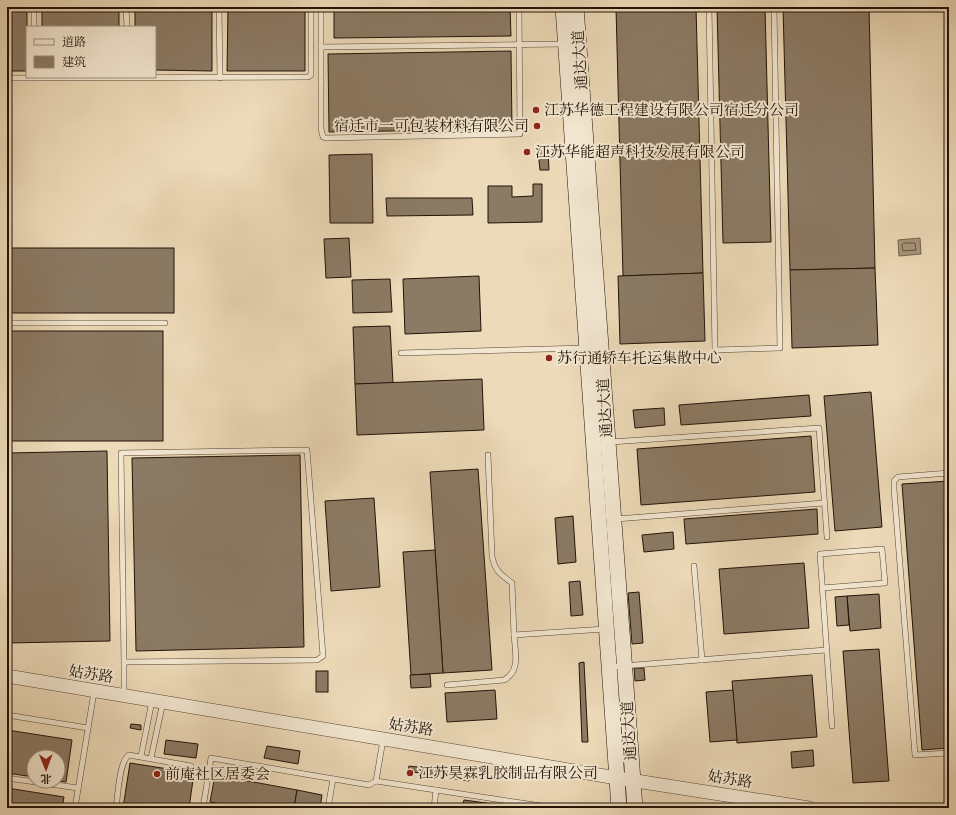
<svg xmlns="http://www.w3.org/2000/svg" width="956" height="815" font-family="'EB Garamond','Noto Serif SC',serif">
	<rect width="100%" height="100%" fill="#eddab8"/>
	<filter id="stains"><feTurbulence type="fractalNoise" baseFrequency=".005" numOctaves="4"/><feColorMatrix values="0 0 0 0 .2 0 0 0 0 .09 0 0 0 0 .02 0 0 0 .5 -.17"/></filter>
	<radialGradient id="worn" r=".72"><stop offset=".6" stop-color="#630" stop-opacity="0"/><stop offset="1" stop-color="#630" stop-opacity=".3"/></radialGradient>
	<!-- water -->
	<path fill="#a8967c" stroke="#72624e" d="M920,238l1,16 -22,2 -1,-16z"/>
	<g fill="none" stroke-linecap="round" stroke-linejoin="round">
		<!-- shore -->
		<path stroke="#645442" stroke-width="1" d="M904,243h11l1,7 -13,1 -1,-6z"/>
	</g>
	<!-- building -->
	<g fill="#8b7a64" stroke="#211309">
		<rect x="7" y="7" width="20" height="64"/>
		<rect x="42" y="7" width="77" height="20"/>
		<path d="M135,7h77v64l-57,-1v-43h-20z"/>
		<path d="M228,7h77v64h-78z"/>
		<path d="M334,7h176l1,29 -177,2z"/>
		<path d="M656,7h40l7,266 -80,3 -7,-268z"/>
		<path d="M717,7h48l6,235 -48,1z"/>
		<path d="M783,7h86l6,261 -85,2z"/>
		<path d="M511,51l1,78 -183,3 -1,-78z"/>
		<path d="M548,150l1,20h-9l-2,-19z"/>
		<path d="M372,154l1,69h-43l-1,-68z"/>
		<path d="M533,184h9v38l-54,1v-37h24v11l21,-1z"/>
		<path d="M386,198h86l1,17 -86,1z"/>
		<path d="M349,238l2,39 -25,1 -2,-39z"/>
		<rect x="9" y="248" width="165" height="65"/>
		<path d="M875,268l3,77 -86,3 -2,-78z"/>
		<path d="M703,273l2,68 -85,3 -2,-68z"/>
		<path d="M479,276l2,55 -76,3 -2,-55z"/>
		<path d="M390,279l2,33 -39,1 -1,-33z"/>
		<path d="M390,326l3,57 -38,1 -2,-57z"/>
		<rect x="7" y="331" width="156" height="110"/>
		<path d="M482,379l2,51 -127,5 -2,-51z"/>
		<path d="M871,392l11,135 -47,4 -11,-135z"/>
		<path d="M809,395l2,21 -130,9 -2,-20z"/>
		<path d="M664,408l1,17 -30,3 -2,-18z"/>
		<path d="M811,436l4,56 -174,13 -4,-56z"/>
		<path d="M107,451l3,190 -103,2v-190z"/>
		<path d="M300,455l4,192 -168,4 -4,-193z"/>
		<path d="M478,469l14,201 -49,3 -13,-201z"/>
		<path d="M949,481v267l-27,2 -20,-266z"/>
		<path d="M374,498l6,89 -49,4 -6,-90z"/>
		<path d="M817,509l1,25 -132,10 -2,-25z"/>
		<path d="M573,516l3,46 -18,2 -3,-46z"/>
		<path d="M673,532l1,17 -30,3 -2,-17z"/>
		<path d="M435,550l8,123 -32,2 -8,-123z"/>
		<path d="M804,563l5,65 -85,6 -5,-65z"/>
		<path d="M580,581l3,34 -12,1 -2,-34z"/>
		<path d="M639,592l4,51 -11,1 -4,-51z"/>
		<path d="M879,594l2,34 -31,3 -3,-35z"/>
		<path d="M847,596l2,29 -12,1 -2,-29z"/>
		<path d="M879,649l10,132 -36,2 -10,-132z"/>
		<path d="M584,662l4,80h-6l-3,-79z"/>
		<path d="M634,668h10l1,12 -10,1z"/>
		<rect x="316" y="671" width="12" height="21"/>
		<path d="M430,674l1,13 -20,1 -1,-13z"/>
		<path d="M812,675l5,62 -80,6 -5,-62z"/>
		<path d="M495,690l2,29 -50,3 -2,-29z"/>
		<path d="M733,690l4,50 -27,2 -4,-50z"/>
		<path d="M131,724l10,1v5l-11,-2z"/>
		<path d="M7,730l65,10 -6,42 -8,-1v-24h-24v20l-27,-4z"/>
		<path d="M166,740l32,4 -2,14 -32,-4z"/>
		<path d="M267,746l33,5 -2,13 -34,-6z"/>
		<path d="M813,750l1,16 -22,2 -1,-16z"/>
		<path d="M130,763l64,10 -5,35h-66z"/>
		<path d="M409,766l16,2 -1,6 -16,-3z"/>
		<path d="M425,768l45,8 -1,5 -45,-7z"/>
		<path d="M215,775l82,15 -3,18h-50l-34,-6z"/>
		<path d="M7,788l57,9 -2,11h-55z"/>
		<path d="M297,790l25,5 -2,13h-26z"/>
		<path d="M464,800l58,8h-60z"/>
	</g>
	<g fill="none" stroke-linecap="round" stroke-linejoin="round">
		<!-- service casing -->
		<g stroke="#544535" stroke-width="6">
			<g id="service">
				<path d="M126,7l1,20"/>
				<path d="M219,7l1,71"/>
				<path d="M321,7v122l2,8 3,1 194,-4 -1,-127"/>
				<path d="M709,7l6,343 65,-2 -6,-341"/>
				<path d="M34,27v-20"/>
				<path d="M321,47l243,-3"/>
				<path d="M7,78l301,-1 3,-2v-68"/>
				<path d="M7,323h158"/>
				<path d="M401,353l185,-5"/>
				<path d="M610,442l209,-14 8,109"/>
				<path d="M488,455l4,101c3,15 8,18 20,27l2,52 91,-6"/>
				<path d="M949,473l-51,4 -4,4v8l21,266 34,-2"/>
				<path d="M616,519l208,-16"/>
				<path d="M694,566l8,94"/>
				<path d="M822,588l63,-5 -3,-34 -62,5 12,172"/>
				<path d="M124,662l193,-2 6,-4 -16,-206 -186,3 3,209v33"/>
				<path d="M610,667l216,-17"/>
				<path d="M447,685l57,-5c17,-9 11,-29 10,-45"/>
				<path d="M7,715l81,13"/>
				<path d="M141,756l11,-55"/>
				<path d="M151,758l12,-56"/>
				<path d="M7,778l71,10"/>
				<path d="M376,781l179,27"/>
				<path d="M75,808l19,-116"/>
				<path d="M116,808c2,-12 3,-47 13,-53l62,11"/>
				<path d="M203,808l8,-50 158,27 7,-4 7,-41"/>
				<path d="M328,808l5,-29"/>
				<path d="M434,808l2,-18"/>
			</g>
		</g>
		<!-- tertiary casing -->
		<g stroke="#544535" stroke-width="14">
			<path id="tertiary" d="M7,676l610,102 192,30"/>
		</g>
		<!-- secondary casing -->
		<g stroke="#211309" stroke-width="16">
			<g id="secondary">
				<path d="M563,7l56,801"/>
				<path d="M576,7l59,801"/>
			</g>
		</g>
		<!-- service -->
		<use href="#service" stroke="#f3e7d1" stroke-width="5"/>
		<!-- tertiary -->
		<use href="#tertiary" stroke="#f3e7d1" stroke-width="13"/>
		<!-- secondary -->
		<use href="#secondary" stroke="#f3e7d1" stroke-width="15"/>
	</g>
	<!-- markers -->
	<g fill="#8f2418" stroke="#f3e7d1" stroke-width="1.5">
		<circle cx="536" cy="110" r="4"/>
		<circle cx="537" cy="126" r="4"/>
		<circle cx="527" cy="152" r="4"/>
		<circle cx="549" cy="358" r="4"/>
		<circle cx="410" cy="773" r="4"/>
		<circle cx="157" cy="774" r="4"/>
	</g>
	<g text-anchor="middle" stroke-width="4" stroke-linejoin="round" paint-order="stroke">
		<!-- street labels -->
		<g font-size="15" fill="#211309" stroke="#f3e7d1">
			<text transform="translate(580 60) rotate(-94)" y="5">通达大道</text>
			<text transform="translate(605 408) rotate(-94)" y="5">通达大道</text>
			<text transform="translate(91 674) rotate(9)" y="5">姑苏路</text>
			<text transform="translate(411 727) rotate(9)" y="5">姑苏路</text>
			<text transform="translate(629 731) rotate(-94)" y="5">通达大道</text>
			<text transform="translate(730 779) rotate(9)" y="5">姑苏路</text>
		</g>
		<!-- poi labels -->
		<g font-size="15" fill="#211309" stroke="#f3e7d1" text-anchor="start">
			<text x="544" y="115">江苏华德工程建设有限公司宿迁分公司</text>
			<text x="529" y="131" text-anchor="end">宿迁市一可包装材料有限公司</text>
			<text x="535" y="157">江苏华能超声科技发展有限公司</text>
			<text x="557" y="363">苏行通轿车托运集散中心</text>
			<text x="418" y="778">江苏昊霖乳胶制品有限公司</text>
			<text x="165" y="779">前庵社区居委会</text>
		</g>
	</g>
	<!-- margin -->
	<rect width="956" height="815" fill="none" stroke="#eddab8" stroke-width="24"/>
	<rect x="8" y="8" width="940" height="799" fill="none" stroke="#211309" stroke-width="2"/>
	<rect x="12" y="12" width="932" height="791" fill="none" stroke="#211309"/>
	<!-- legend -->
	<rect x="26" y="26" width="130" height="52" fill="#f3e7d1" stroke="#9f9281"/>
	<rect x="34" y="39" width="20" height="6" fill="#f3e7d1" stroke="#9f9281"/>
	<text x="62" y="46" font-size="12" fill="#211309">道路</text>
	<rect x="34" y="56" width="20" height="12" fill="#8b7a64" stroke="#9f9281"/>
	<text x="62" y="66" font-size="12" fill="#211309">建筑</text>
	<!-- north arrow -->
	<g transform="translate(46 769) rotate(179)"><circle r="19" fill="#f3e7d1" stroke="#9f9281"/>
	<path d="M0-3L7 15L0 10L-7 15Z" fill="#8f2418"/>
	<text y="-6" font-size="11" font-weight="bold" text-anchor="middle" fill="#211309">北</text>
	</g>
	<rect width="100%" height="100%" filter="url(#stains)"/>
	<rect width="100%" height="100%" fill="url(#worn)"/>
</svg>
